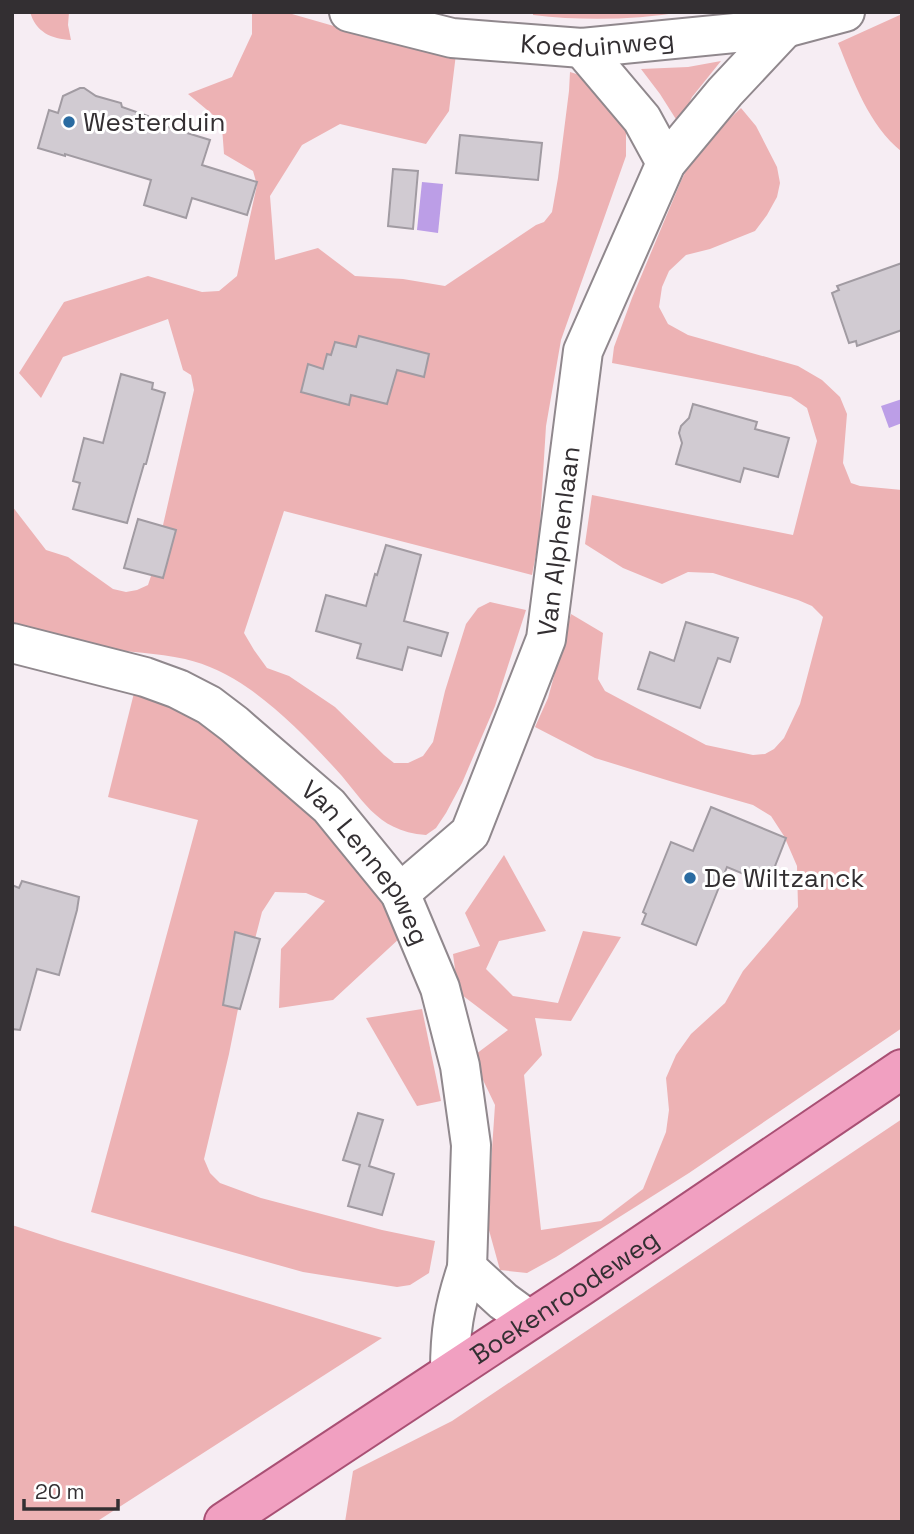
<svg xmlns="http://www.w3.org/2000/svg" width="914" height="1534" font-family="'Space Grotesk',sans-serif">
	<rect width="100%" height="100%" fill="#f6edf3"/>
	<!-- green -->
	<g fill="#edb2b4">
		<path d="M30,12h39l-1,13 3,15c-20,-1 -35,-8 -41,-28z"/>
		<path d="M252,12h33l80,23 91,19 -7,57 -23,33 -86,-20 -38,21 -32,51 5,64 43,-12 37,28 48,3 42,7 91,-61 8,-3 8,-10 6,-34 11,-87 1,-19 13,4 43,52v28l-65,184 -15,86 -7,113 -7,36 -248,-64 -40,122 10,17 13,18 22,8 46,31 49,48 10,8h14l15,-7 10,-14 12,-51 21,-67 12,-16 12,-6 36,8 -31,96 -33,77 -16,30 -10,15 -10,7c-52,-4 -63,-38 -95,-71 -25,-27 -53,-55 -83,-76 -18,-13 -41,-24 -63,-29 -28,-6 -57,-7 -85,-11 -29,-5 -60,-14 -88,-24v-118l34,44 22,7 45,32 13,3 11,-2 11,-5 4,-12 42,-183 -3,-15 -8,-5 -15,-51 -105,38 -22,41 -22,-25 45,-71 84,-26 54,16 17,-1 18,-15 20,-91 -4,-14 -29,-17 -2,-27 -10,-13 -24,-20 44,-17 20,-43z"/>
		<path d="M533,12h150c-50,8 -100,9 -150,3z"/>
		<path d="M902,14v138c-34,-28 -48,-70 -64,-109z"/>
		<path d="M721,61l-29,36 -13,27 -19,-30 -19,-25 47,-2z"/>
		<path d="M741,108l15,18 21,41 3,16 -3,14 -10,18 -12,16 -45,18 -24,6 -17,16 -7,16 -3,20 9,17 20,11 110,31 24,14 18,17 7,17 -4,49 8,20 9,3 42,4v538l-213,145 -133,84 -29,16 -27,-3 -13,-47 8,-118 -23,-48 36,-27 -50,-38 -5,-38 27,-8 -15,-33 39,-58 42,76 -47,10 -13,28 27,27 45,7 25,-72 38,6 -50,84 -36,-3 7,37 -18,20 17,155 60,-9 42,-32 23,-57 3,-22 -3,-32 10,-23 15,-21 34,-31 18,-32 55,-64 -1,-41 -13,-30 -13,-20 -18,-11 -80,-23 -78,-24 -60,-31 13,-29 23,-84 32,19 -5,46 7,12 101,54 47,10 12,-1 9,-5 10,-11 16,-34 23,-87 -11,-11 -14,-6 -85,-27 -25,-1 -26,12 -39,-16 -38,-24 7,-49 201,40 24,-94 -10,-33 -16,-11 -179,-34 2,-16 18,-49 49,-117 14,-29z"/>
		<path d="M135,689l66,28 134,114 30,39 24,42 12,25 -68,63 -54,8 2,-59 44,-48 -19,-8 -31,-1 -13,20 -20,77 -13,65 -25,105 6,14 10,10 41,15 121,32 53,11 -6,32 -19,12 -13,2 -94,-15 -212,-60 107,-392 -90,-23z"/>
		<path d="M422,1009l19,92 -24,5 -51,-88z"/>
		<path d="M902,1119v403h-557l8,-51 99,-50z"/>
		<path d="M12,1225l49,16 321,97 -286,184h-84z"/>
	</g>
	<!-- water -->
	<g fill="#bc9ee7">
		<path d="M422,182l21,2 -5,49 -21,-3z"/>
		<path d="M902,399v24l-13,5 -8,-22z"/>
	</g>
	<!-- building -->
	<g fill="#d1cbd2" stroke="#a19ba2" stroke-width="2">
		<path d="M80,88h4l12,8 25,7 1,4 26,9 3,6 59,18 -8,25 55,17 -10,33 -55,-17 -6,20 -42,-13 7,-25 -86,-26v2l-27,-8 11,-38 9,3 5,-17z"/>
		<path d="M460,135l82,8 -4,37 -82,-7z"/>
		<path d="M393,169l25,2 -5,58 -25,-3z"/>
		<path d="M902,263v67l-45,16 -1,-5 -7,2 -17,-50 7,-3 -2,-4z"/>
		<path d="M359,336l70,18 -5,23 -27,-7 -10,34 -36,-9 -2,10 -48,-13 7,-28 15,5 4,-15 4,1 4,-13 21,5z"/>
		<path d="M121,374l32,9 -1,6 13,4 -19,71h-2l-17,59 -54,-14 7,-26 -7,-2 11,-43 19,5z"/>
		<path d="M693,404l64,18 -2,7 34,9 -11,39 -34,-9 -4,14 -64,-18 6,-21 -3,-10 2,-7 8,-8z"/>
		<path d="M138,519l38,11 -13,48 -39,-10z"/>
		<path d="M386,545l35,10 -17,66 44,12 -7,23 -33,-9 -6,23 -45,-12 4,-14 -45,-13 10,-36 40,11 9,-32 2,1z"/>
		<path d="M686,622l52,16 -8,24 -12,-4 -18,50 -62,-19 12,-37 24,9z"/>
		<path d="M711,807l75,31 -18,46 -41,-17 -31,78 -54,-21 4,-10 -3,-2 28,-70 22,9z"/>
		<path d="M22,881l57,16 -2,13 -18,65 -22,-6 -17,61 -8,-1v-144l7,3z"/>
		<path d="M235,932l25,7 -20,70 -17,-4z"/>
		<path d="M358,1113l25,7 -14,46 25,8 -12,41 -34,-9 12,-41 -17,-5z"/>
	</g>
	<g fill="none" stroke-linecap="round" stroke-linejoin="round">
		<!-- minor casing -->
		<g stroke="#90888d" stroke-width="42">
			<g id="minor">
				<path id="s1" d="M349,12l103,26 130,10 203,-20 60,-16"/>
				<path d="M582,48l60,71 24,44"/>
				<path id="s2" d="M12,643l133,34 33,12 31,16 25,19 95,82 71,87 40,95 20,78 11,79 -4,123 36,33 26,19"/>
				<path id="s3" d="M400,893l70,-60 76,-194 37,-288 83,-188 59,-71 60,-64"/>
				<path d="M450,1372c0,-41 4,-65 17,-104"/>
			</g>
		</g>
		<!-- major casing -->
		<g stroke="#a95074" stroke-width="42">
			<g id="major">
				<path id="s4" d="M224,1522l359,-237 319,-216"/>
			</g>
		</g>
		<!-- minor -->
		<use href="#minor" stroke="#fff" stroke-width="38"/>
		<!-- major -->
		<use href="#major" stroke="#f1a0c1" stroke-width="38"/>
	</g>
	<!-- markers -->
	<g fill="#2a6ba1" stroke="#fff" stroke-width="2.5">
		<circle cx="69" cy="122" r="7"/>
		<circle cx="690" cy="878" r="7"/>
	</g>
	<g text-anchor="middle" stroke-width="6" stroke-linejoin="round" paint-order="stroke">
		<!-- street labels -->
		<g font-size="26" fill="#332f32" stroke="#fff">
			<text dy="9" stroke="none"><textPath href="#s1" startOffset="252">Koeduinweg</textPath></text>
			<text dy="9" stroke="none"><textPath href="#s3" startOffset="399">Van Alphenlaan</textPath></text>
			<text dy="9" stroke="none"><textPath href="#s2" startOffset="432">Van Lennepweg</textPath></text>
			<text dy="9" stroke="none"><textPath href="#s4" startOffset="408">Boekenroodeweg</textPath></text>
		</g>
		<!-- poi labels -->
		<g font-size="26" fill="#332f32" stroke="#fff" text-anchor="start">
			<text x="83" y="131">Westerduin</text>
			<text x="704" y="887">De Wiltzanck</text>
		</g>
	</g>
	<!-- border -->
	<rect width="914" height="1534" fill="none" stroke="#332f32" stroke-width="28"/>
	<!-- scale -->
	<path d="M24 1499v10h94v-10" fill="none" stroke="#332f32" stroke-width="3.5"/>
	<text x="35" y="1499" font-size="21" fill="#332f32" stroke="#ffffff" stroke-width="5" paint-order="stroke">20 m</text>
</svg>
